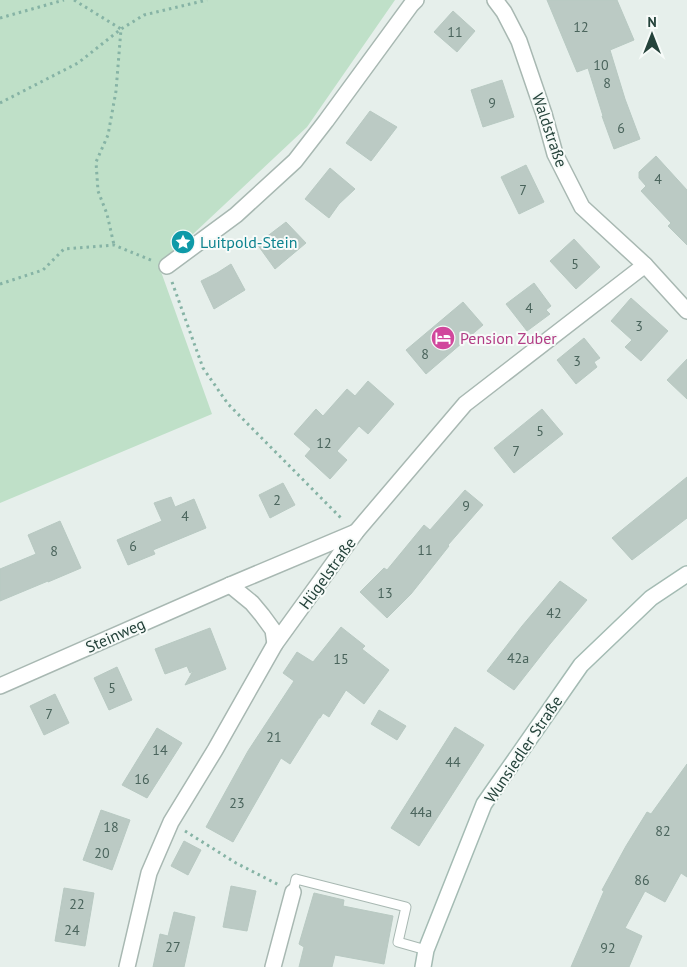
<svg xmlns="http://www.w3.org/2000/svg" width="687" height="967" font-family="'PT Sans',sans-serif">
	<rect width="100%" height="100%" fill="#e6efeb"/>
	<!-- green -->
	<path fill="#bfe0c8" d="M0,0h395l-88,127 -148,139 53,148 -212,89z"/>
	<!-- building -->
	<g fill="#bbcac4" stroke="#b8c9c2">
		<path d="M547,0h70l17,40 -24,10 15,49 15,40 -26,10 -12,-33h1l-15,-48 -11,4z"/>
		<path d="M453,11l22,20 -18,21 -23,-20z"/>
		<path d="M502,80l12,37 -31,10 -12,-37z"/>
		<path d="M370,111l27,16 -26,34 -25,-18z"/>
		<path d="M656,156l31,34v55l-19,-19 3,-3 -30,-32 5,-5 -7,-8v-6z"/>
		<path d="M526,165l18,37 -25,12 -18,-37z"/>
		<path d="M330,168l25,21 -16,15 -10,14 -24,-19z"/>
		<path d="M286,222l20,21 -31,26 -18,-25z"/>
		<path d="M574,239l26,28 -24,22 -26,-28z"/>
		<path d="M231,264l14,26 -31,19 -13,-28 16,-8z"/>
		<path d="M534,283l17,23 -5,4 4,4 -23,17 -21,-27z"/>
		<path d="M631,298l37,33 -27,30 -16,-14 7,-7 -21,-19z"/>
		<path d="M463,302l20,23 -57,49 -20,-24z"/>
		<path d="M584,338l16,20 -6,4 3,5 -21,17 -19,-24z"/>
		<path d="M687,359v40l-20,-19z"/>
		<path d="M368,381l26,23 -26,30 -9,-8 -22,25 10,9 -17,19 -25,-23 6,-7 -17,-15 22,-25 7,7 24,-27 8,7z"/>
		<path d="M542,409l21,25 -49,39 -20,-25z"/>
		<path d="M687,477v41l-55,42 -20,-22z"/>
		<path d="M283,483l12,22 -25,13 -11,-23z"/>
		<path d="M465,490l18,15 -35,40 1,1 -38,48 -24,24 -27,-26 24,-24 3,2 37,-45 6,5z"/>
		<path d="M171,497l4,10 19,-8 12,29 -53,22 2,4 -27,11 -11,-25 45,-19 -8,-18z"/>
		<path d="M60,521l21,47 -33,14v-1l-48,20v-32l36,-15 -8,-19z"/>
		<path d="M560,581l27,19 -37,44 -36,46 -27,-19 35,-45z"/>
		<path d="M341,627l24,19 -3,3 27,21 -25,34 -18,-14 -17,27 -6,-4 -3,5h-1l-29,46 -9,-6 -48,84 -27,-15 42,-76 46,-70 -11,-8 14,-21 16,10z"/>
		<path d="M210,628l16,41 -41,16 8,-14 -3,2 -3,-7 -22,8 -10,-25z"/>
		<path d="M117,667l15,33 -23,10 -15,-32z"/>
		<path d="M55,694l14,29 -25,12 -14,-29z"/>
		<path d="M379,710l27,16 -9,14 -26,-16z"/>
		<path d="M455,727l29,18 -65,101 -28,-18z"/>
		<path d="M157,728l25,15 -35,55 -25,-13z"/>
		<path d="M687,764v113l-6,-4 -16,29 -20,-11 -20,37 17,8 -13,31h-58l33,-76 -2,-1 24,-44 21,-34 4,2z"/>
		<path d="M101,810l29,10 -18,50 -29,-10z"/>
		<path d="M184,841l17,9 -13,25 -17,-9z"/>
		<path d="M231,886l25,5 -9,40 -24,-4z"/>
		<path d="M64,888l30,5 -9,53 -30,-5z"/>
		<path d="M314,893l30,7 -1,6 50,10 -9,48 -49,-9 -3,12h-33l5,-20 -5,-3z"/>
		<path d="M174,912l21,5 -11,50h-31l7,-33 8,2z"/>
	</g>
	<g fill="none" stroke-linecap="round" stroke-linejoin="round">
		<!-- service casing -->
		<g stroke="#a8b8b2" stroke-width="11">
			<path id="service" d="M293,892l3,-13 110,28 -8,35 28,8"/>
		</g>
		<!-- minor casing -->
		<g stroke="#a8b8b2" stroke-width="18">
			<g id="minor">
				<path d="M495,0l9,12 15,29 25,73 11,40 27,53 63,58 42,46"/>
				<path d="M167,266l69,-51 59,-54 31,-40 85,-116 5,-5"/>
				<path d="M230,585l22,18 10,12 11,15 2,14"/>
				<path d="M0,686l230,-101 126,-53"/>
				<path d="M127,967l22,-94 22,-51 44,-72 60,-106 81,-112 109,-128 180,-139"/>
				<path d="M273,967l20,-75"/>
			</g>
		</g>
		<!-- secondary casing -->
		<g stroke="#a4bbb3" stroke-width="18">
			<path id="secondary" d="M423,967l3,-17 58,-146 97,-139 70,-67 36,-24"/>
		</g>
		<!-- path -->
		<g stroke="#86b3a5" stroke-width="3" stroke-dasharray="2.5 4" stroke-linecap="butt">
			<path d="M74,0l47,29 -5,62 -8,44 -12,27 2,29 9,23 7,31"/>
			<path d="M0,18l64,-18"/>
			<path d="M0,103l78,-40 43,-34 23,-14 63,-15"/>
			<path d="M172,282l31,86 25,36 115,116"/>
			<path d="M0,284l43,-14 21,-21 50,-4 39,16"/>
			<path d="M185,831l51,32 43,22"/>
		</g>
		<!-- service -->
		<use href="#service" stroke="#fff" stroke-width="9"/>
		<!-- minor -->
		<use href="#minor" stroke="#fff" stroke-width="15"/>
		<!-- secondary -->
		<use href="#secondary" stroke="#fff" stroke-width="15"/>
	</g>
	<!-- icons -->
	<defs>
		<g id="sight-disc" transform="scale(1.25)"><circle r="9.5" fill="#0f9aa8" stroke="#f7fbf9"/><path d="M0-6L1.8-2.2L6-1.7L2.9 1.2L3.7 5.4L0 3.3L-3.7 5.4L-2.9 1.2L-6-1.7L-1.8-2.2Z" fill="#fff"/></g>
		<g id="hotel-disc" transform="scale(1.25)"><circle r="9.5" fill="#d1479c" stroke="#f7fbf9"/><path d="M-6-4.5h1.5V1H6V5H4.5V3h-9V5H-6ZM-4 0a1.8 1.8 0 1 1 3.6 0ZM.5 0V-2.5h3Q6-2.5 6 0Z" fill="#fff"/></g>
	</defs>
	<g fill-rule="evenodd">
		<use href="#sight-disc" x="183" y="242"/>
		<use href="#hotel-disc" x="443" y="338"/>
	</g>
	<g text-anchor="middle" stroke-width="4" stroke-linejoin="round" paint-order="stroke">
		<!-- number labels -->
		<g font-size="14" fill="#4a645c">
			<text x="581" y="32">12</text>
			<text x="455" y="37">11</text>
			<text x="601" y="70">10</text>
			<text x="607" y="88">8</text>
			<text x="492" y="108">9</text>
			<text x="621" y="133">6</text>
			<text x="658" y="184">4</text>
			<text x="523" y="195">7</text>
			<text x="575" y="269">5</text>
			<text x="529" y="313">4</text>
			<text x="639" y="331">3</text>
			<text x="425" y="359">8</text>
			<text x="577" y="366">3</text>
			<text x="540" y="436">5</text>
			<text x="324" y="448">12</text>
			<text x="516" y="456">7</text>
			<text x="277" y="505">2</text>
			<text x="466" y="511">9</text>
			<text x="185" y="521">4</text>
			<text x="133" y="551">6</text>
			<text x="425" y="555">11</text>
			<text x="54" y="556">8</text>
			<text x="385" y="598">13</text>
			<text x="554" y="618">42</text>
			<text x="518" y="663">42a</text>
			<text x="341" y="664">15</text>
			<text x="112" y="693">5</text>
			<text x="49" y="719">7</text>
			<text x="274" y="742">21</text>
			<text x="160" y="755">14</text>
			<text x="453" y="767">44</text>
			<text x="142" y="784">16</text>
			<text x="237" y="808">23</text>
			<text x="421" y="817">44a</text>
			<text x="111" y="832">18</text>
			<text x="663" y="836">82</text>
			<text x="102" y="858">20</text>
			<text x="642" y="885">86</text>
			<text x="77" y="909">22</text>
			<text x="72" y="935">24</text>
			<text x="173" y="952">27</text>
			<text x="608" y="953">92</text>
		</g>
		<!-- street labels -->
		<g font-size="16" fill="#24423a" stroke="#f7fbf9">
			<text transform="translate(550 130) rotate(71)" y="6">Waldstraße</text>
			<text transform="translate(327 573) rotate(-54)" y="6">Hügelstraße</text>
			<text transform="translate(115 635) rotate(-24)" y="6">Steinweg</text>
			<text transform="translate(523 749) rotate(-56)" y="6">Wunsiedler Straße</text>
		</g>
		<!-- culture labels -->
		<g font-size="16" fill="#0d838f" stroke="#f7fbf9" text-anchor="start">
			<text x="200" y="248">Luitpold-Stein</text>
		</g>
		<!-- hotel labels -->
		<g font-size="16" fill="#b23c85" stroke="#f7fbf9" text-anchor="start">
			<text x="460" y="344">Pension Zuber</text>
		</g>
	</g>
	<!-- north arrow -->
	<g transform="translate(652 35)" stroke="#f7fbf9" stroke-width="4" paint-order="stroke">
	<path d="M0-4L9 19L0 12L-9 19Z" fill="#24423a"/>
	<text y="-8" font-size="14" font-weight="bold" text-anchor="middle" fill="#24423a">N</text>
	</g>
</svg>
